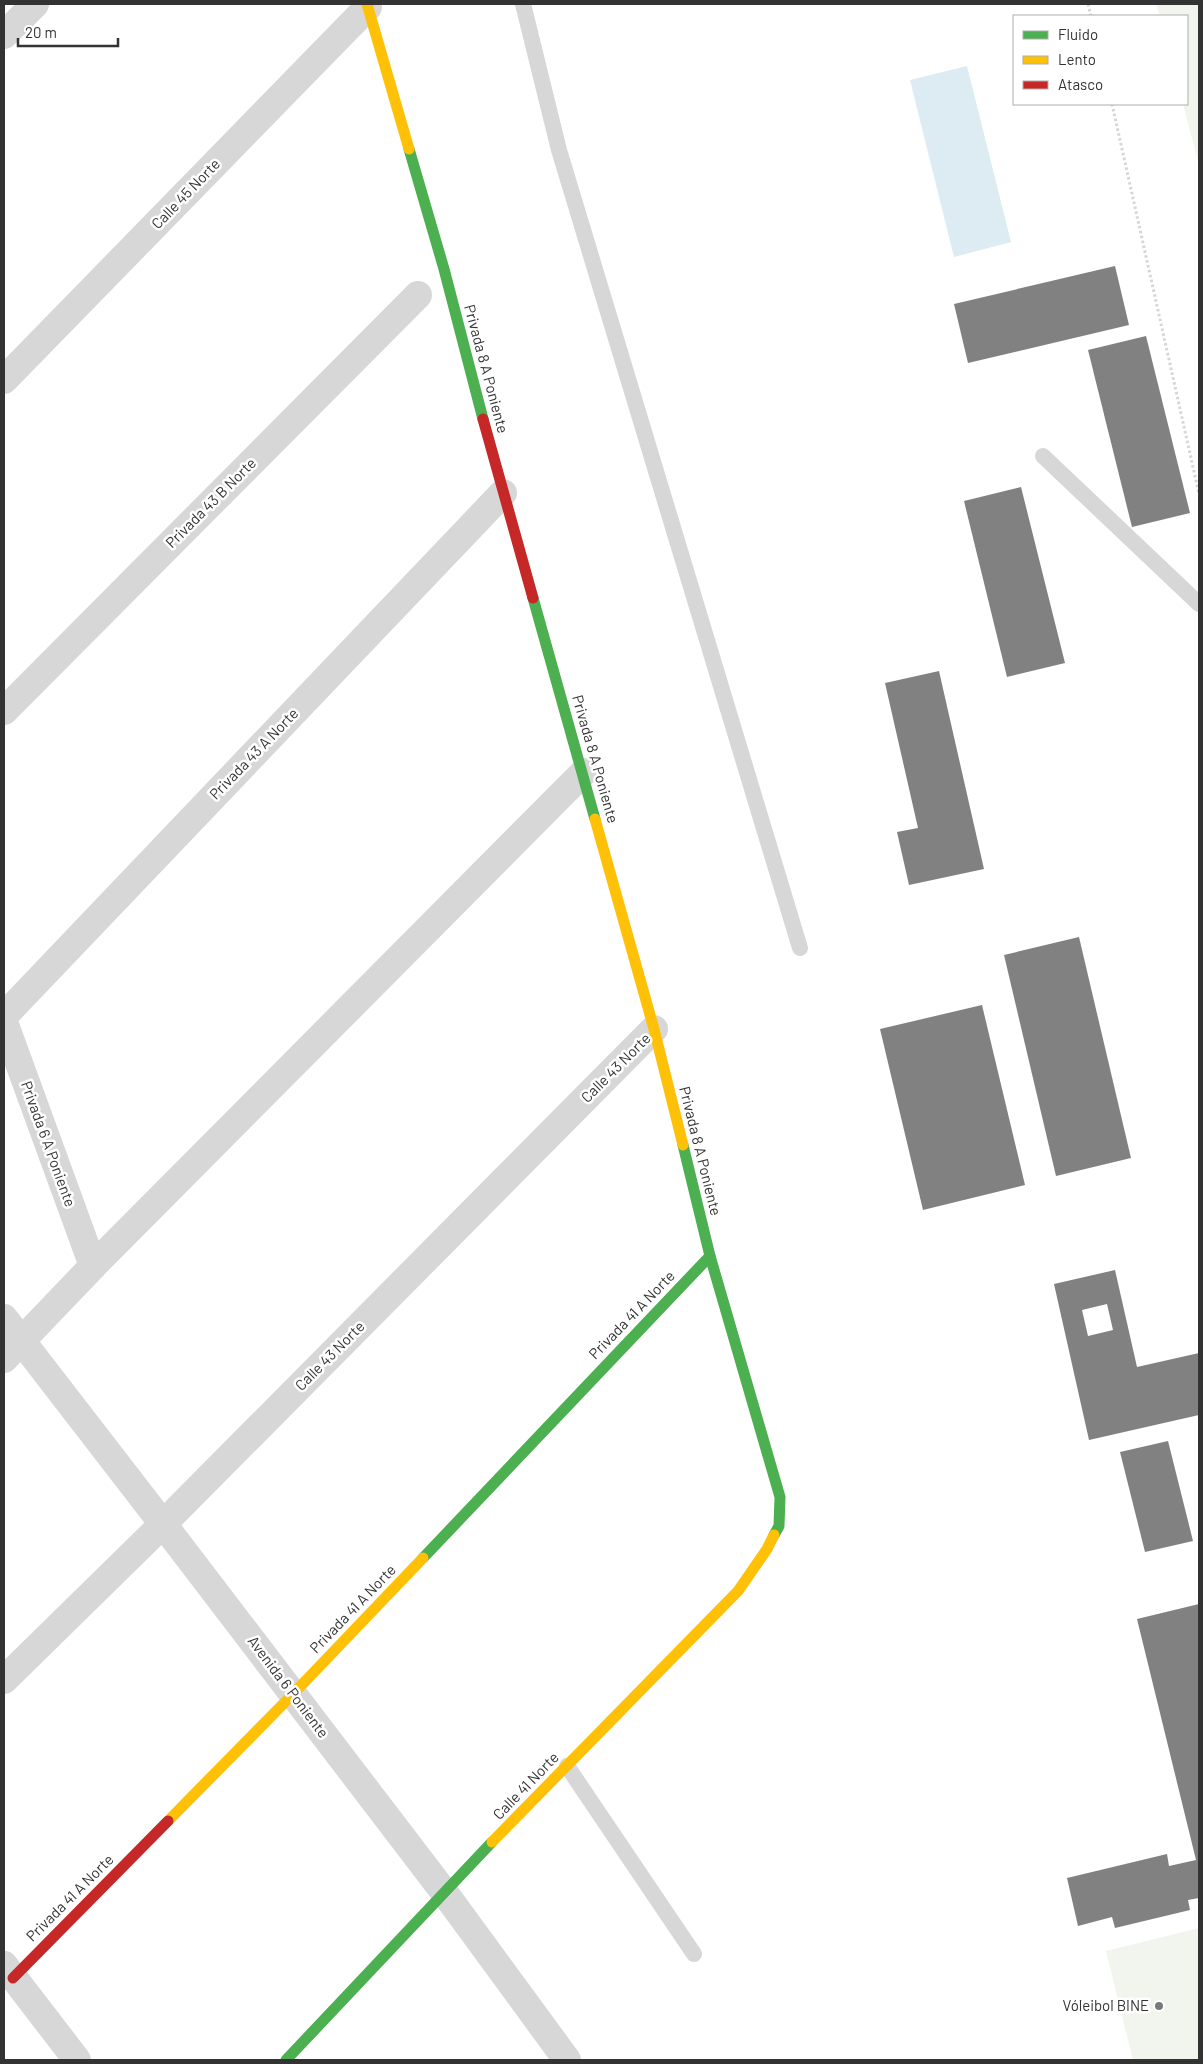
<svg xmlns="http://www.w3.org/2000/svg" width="1203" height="2064" font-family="Barlow,sans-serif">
	<rect width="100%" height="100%" fill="#fff"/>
	<!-- green -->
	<g fill="#f1f5ed">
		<path d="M1156,4h43v161l-16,-61h4v-88h-27z"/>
		<path d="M1199,1928v132h-66l-27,-109z"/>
	</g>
	<!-- water -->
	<path fill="#ddebf3" d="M967,66l44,176 -57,15 -44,-177z"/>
	<!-- building -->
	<g fill="#818181" fill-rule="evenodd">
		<path d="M1115,266l14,59 -161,38 -14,-59z"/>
		<path d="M1146,336l44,177 -58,14 -44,-177z"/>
		<path d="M1021,487l44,176 -58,14 -43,-176z"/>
		<path d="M939,671l45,198 -75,16 -12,-53 21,-4 -33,-145z"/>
		<path d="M1079,937l52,221 -75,18 -52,-221z"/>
		<path d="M982,1005l43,180 -102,25 -43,-181z"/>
		<path d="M1115,1270l22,97 62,-14v62l-110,25 -35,-156zM1107,1304l6,26 -25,6 -6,-26z"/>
		<path d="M1168,1441l25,100 -48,11 -25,-100z"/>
		<path d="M1199,1604v294l-11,2 2,10 -75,18 -3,-11 -34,9 -11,-48 100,-24 2,12 27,-6 -59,-241z"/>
	</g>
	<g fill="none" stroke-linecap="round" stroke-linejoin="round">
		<!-- path -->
		<g stroke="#d6d6d6" stroke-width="3" stroke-dasharray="2.5 2.5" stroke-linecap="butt">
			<path d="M1088,4l3,12"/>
			<path d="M1112,104l87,390"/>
		</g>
		<!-- lane -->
		<g stroke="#d7d7d7" stroke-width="16">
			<path d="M523,4l36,146 241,798"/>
			<path d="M1043,456l156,148"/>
			<path d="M567,1766l127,188"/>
		</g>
		<!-- street -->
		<g stroke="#d7d7d7" stroke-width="28">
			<path d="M4,35l31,-31"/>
			<path d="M4,380l364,-373"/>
			<path d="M4,711l414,-416"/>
			<path d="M4,1016l499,-523"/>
			<path d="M4,1022l89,244"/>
			<path d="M4,1318l159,206 281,368 123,168"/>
			<path d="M4,1359l89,-93 491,-494"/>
			<path d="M4,1680l159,-156 491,-495"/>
			<path d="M4,1965l73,95"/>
		</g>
		<!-- fast -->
		<g stroke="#4caf50" stroke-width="11">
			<path d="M409,149l35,120 39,150"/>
			<path d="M533,598l62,221"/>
			<path d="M683,1145l27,111 70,241 -1,29 -5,9"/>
			<path d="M423,1558l287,-302"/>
			<path d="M286,2060l206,-218"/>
		</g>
		<!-- slow -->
		<g stroke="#ffc107" stroke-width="11">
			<path d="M367,4l42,145"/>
			<path d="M595,819l59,210 29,116"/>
			<path d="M168,1821l125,-127 130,-136"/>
			<path d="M492,1842l246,-251 29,-42 7,-14"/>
		</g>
		<!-- jam -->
		<g stroke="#c62828" stroke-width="11">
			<path d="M483,419l50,179"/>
			<path d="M13,1978l155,-157"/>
		</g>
	</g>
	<!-- markers -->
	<circle fill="#7a7a7a" stroke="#fff" stroke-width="2" cx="1159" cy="2006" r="5"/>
	<g text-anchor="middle" stroke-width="5" stroke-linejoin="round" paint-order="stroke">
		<!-- street labels -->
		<g font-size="15" fill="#333" stroke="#fff">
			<text transform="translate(186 194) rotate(-46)" y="5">Calle 45 Norte</text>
			<text transform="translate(486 369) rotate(75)" y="5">Privada 8 A Poniente</text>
			<text transform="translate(211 503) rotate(-45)" y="5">Privada 43 B Norte</text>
			<text transform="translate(254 754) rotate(-46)" y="5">Privada 43 A Norte</text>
			<text transform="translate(595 759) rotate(74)" y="5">Privada 8 A Poniente</text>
			<text transform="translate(616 1068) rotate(-45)" y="5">Calle 43 Norte</text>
			<text transform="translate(48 1144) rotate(70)" y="5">Privada 6 A Poniente</text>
			<text transform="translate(700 1151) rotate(76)" y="5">Privada 8 A Poniente</text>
			<text transform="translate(632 1315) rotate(-46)" y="5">Privada 41 A Norte</text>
			<text transform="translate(330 1356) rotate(-45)" y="5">Calle 43 Norte</text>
			<text transform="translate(353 1609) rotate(-46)" y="5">Privada 41 A Norte</text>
			<text transform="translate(288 1687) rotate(53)" y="5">Avenida 6 Poniente</text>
			<text transform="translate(526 1786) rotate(-46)" y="5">Calle 41 Norte</text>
			<text transform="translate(70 1898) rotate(-45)" y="5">Privada 41 A Norte</text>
		</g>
		<!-- poi labels -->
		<g font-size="15" fill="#333" stroke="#fff" text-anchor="end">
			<text x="1149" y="2011">Vóleibol BINE</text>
		</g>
	</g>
	<!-- border -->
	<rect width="1203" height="2064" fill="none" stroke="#333333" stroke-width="10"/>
	<!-- legend -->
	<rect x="1013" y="15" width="175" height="90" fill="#ffffff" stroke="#adadad"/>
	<rect x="1023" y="31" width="25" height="8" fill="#4caf50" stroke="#adadad"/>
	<text x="1058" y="40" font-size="15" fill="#333333">Fluido</text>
	<rect x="1023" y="56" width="25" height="8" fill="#ffc107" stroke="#adadad"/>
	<text x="1058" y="65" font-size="15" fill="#333333">Lento</text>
	<rect x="1023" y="81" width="25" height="8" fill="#c62828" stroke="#adadad"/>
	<text x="1058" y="90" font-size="15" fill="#333333">Atasco</text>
	<!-- scale -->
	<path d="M18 38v8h100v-8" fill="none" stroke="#333333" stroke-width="2.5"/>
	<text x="25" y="38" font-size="15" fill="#333333" stroke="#ffffff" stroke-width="4" paint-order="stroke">20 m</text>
</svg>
